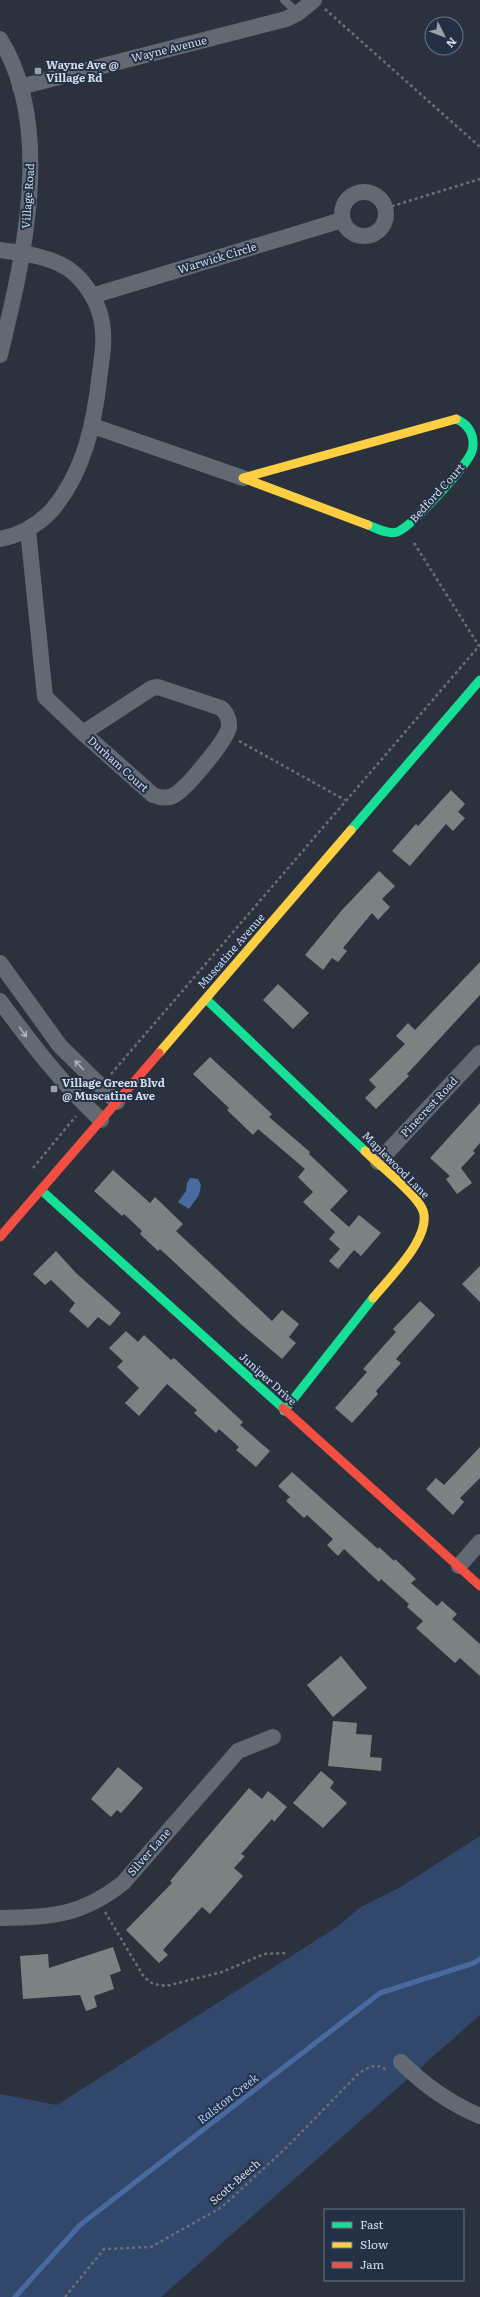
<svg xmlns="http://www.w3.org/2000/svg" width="480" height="2297" font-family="Literata,serif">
	<rect width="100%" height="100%" fill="#2c323d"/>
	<!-- green -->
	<path fill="#31486c" d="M480,1836v179l-319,282h-161v-203l57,11 280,-178 24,-20 38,-19z"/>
	<!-- water -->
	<path fill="#496aa0" d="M190,1178l8,1 3,6 -2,10 -10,14 -11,-7 8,-11 1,-8z"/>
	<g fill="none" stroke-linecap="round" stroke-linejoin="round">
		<!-- stream -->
		<path stroke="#496aa0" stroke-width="5" d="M15,2297l65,-72 300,-232 94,-30 6,-4"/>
	</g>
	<!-- building -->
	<g fill="#7c8282">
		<path d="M451,790l14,14 -7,8 7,6 -12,13 -7,-7 -36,42 -18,-15 24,-27 2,2z"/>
		<path d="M379,871l16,15 -13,13 8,8 -12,13 -6,-7 -29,35 4,3 -9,11 -6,-4 -9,12 -18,-15 37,-45z"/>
		<path d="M480,962v33l-73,79 2,2 -33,33 -11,-11 11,-11 -7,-7 36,-36 -9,-8 12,-13 7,7z"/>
		<path d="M278,984l31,29 -16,16 -30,-29z"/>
		<path d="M210,1057l62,57 -3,3 41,35 -1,2 39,37 -18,19 19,17 10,-12 22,18 -20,23 -7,-6 -16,19 -9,-8 11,-12 -11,-10 6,-7 -32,-30 10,-10 -15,-15 7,-8 -47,-40 -5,6 -26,-25 2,-2 -36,-34z"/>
		<path d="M480,1103v40l-7,8 2,2 -14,15 11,15 -15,11 -11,-15 4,-3 -20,-18z"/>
		<path d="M113,1170l37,33 5,-6 28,27 -7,7 96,90 10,-11 17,14 -10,13 7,6 -14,16 -39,-33 -83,-77 -2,2 -18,-17 2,-3 -18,-17 -2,2 -28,-25z"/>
		<path d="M56,1251l20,22 45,40 -11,13 -12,-9 -10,11 -19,-17 6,-8 -24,-23 -6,5 -12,-11z"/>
		<path d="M480,1266v36l-18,-18z"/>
		<path d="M420,1301l15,14 -39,44 5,4 -25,28 2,3 -26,29 -17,-15 32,-36 -4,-3 33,-37 -3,-3z"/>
		<path d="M126,1331l12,11 6,-7 27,25 3,-2 69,64 -3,3 30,26 -14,16 -20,-17 3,-3 -20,-18 -3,4 -22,-20 3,-3 -30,-26 -28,32 -14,-13 14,-15 -22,-21 6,-6 -14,-13z"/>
		<path d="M480,1447v31l-20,20 4,4 -11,13 -27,-26 10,-11 8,7z"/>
		<path d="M292,1472l86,77 1,-2 15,14 1,-2 21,20 -5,4 26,23 5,-5 15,13 -5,5 28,25v32l-20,-18 -5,5 -39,-35 7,-7 -16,-14 2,-3 -28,-25 -2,3 -35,-33 -6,7 -11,-11 6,-6 -26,-24 -3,3 -18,-17 4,-4 -12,-11z"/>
		<path d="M341,1656l26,32 -34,29 -26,-32z"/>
		<path d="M333,1721l24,2 -1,11 16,1 -2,22 12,1 -1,13 -53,-5z"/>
		<path d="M118,1767l25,21 -22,25 -4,-3 -6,7 -20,-18z"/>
		<path d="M321,1771l13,11 -4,6 17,15 -24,25 -30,-25z"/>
		<path d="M249,1788l13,11 6,-8 19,16 -13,15 -2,-3 -31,35 4,2 -11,12 9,8 -33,38 -8,-7 -39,43 5,5 -9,8 -33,-33 46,-47 -2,-2z"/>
		<path d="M113,1947l8,24 -11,4 4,14 -20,7 3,11 -11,4 -6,-16 -57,4 -3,-43 28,-2 1,14z"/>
	</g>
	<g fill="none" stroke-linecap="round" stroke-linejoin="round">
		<!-- path -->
		<g stroke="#6a6f77" stroke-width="2.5" stroke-dasharray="3 3" stroke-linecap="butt">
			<path d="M325,9l155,138"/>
			<path d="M386,208l94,-29"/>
			<path d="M414,543l65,103"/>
			<path d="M239,741l106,59"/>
			<path d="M111,1074l369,-429"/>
			<path d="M33,1168l43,-52"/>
			<path d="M105,1912l39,65 9,7 13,2 56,-14 42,-18 24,-1"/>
			<path d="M65,2297l39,-48 47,-2 71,-40 66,-61 71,-73c10,-6 19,-11 28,-2"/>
		</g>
		<!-- lane -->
		<path stroke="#636973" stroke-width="8" d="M284,0l14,13"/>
		<!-- street -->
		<g stroke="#636973" stroke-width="16">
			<path d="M0,39c55,89 23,222 0,316"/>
			<path d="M20,87l266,-68 12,-6 16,-13"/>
			<circle cx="364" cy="214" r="22"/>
			<path d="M0,250c22,3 48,6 67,18 14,9 27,27 32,43 7,20 4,41 1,61 -5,48 -15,99 -48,138 -15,16 -31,25 -52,29"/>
			<path d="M92,296l250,-76"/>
			<path d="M93,426l150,52"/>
			<path d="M28,530l17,167 38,36"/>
			<path d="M158,687l63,21c5,4 9,12 8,19 -2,13 -41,59 -53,67 -6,5 -16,4 -23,1l-70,-62 69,-45z"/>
			<path d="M0,963l60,83 57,56"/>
			<path d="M0,1001c31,42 62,83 101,119"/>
			<path d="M378,1162l102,-109"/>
			<path d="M459,1566l21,-24"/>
			<path d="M0,1918c52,-1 81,-2 123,-35l115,-132 35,-14"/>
			<path d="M401,2062c24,24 48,41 79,54"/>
		</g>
		<!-- fast -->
		<g stroke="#16e098" stroke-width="9">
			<path d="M368,525c8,3 20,10 29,7 14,-5 71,-67 75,-81 4,-14 -3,-27 -16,-32"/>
			<path d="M351,830l129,-150"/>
			<path d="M206,999l159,152"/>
			<path d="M41,1190l242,218"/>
			<path d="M284,1411l89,-113"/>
		</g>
		<!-- slow -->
		<g stroke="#ffcf43" stroke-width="9">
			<path d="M368,525l-125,-47 213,-59"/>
			<path d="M159,1053l192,-223"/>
			<path d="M365,1151c15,15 44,37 55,54 19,26 -31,73 -47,93"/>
		</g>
		<!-- jam -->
		<g stroke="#f24e42" stroke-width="9">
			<path d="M0,1237l159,-184"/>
			<path d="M283,1408l197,178"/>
		</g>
	</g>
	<!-- one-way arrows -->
	<defs><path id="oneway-shaft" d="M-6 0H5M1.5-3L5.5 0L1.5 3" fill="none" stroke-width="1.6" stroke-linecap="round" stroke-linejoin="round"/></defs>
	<g stroke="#acb3c0">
		<use href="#oneway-shaft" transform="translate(23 1032) rotate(54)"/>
		<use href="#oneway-shaft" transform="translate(79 1065) rotate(-134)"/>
	</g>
	<!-- markers -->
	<g fill="#99a0ad" stroke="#243145" stroke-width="1.5">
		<rect x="34" y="67" width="8" height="8" rx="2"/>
		<rect x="50" y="1085" width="8" height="8" rx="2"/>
	</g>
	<g text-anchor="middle" stroke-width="4" stroke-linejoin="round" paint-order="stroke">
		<!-- street labels -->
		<g font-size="11" fill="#d3dbe9" stroke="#243145">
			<text transform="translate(169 49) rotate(-14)" y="4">Wayne Avenue</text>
			<text transform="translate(28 196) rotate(-86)" y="4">Village Road</text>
			<text transform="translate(217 258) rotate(-17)" y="4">Warwick Circle</text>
			<text transform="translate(437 493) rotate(-48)" y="4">Bedford Court</text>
			<text transform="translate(118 764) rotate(42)" y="4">Durham Court</text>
			<text transform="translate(231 951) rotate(-49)" y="4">Muscatine Avenue</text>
			<text transform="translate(429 1107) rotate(-47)" y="4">Pinecrest Road</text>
			<text transform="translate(396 1165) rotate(45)" y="4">Maplewood Lane</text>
			<text transform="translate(268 1379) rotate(42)" y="4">Juniper Drive</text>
			<text transform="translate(149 1852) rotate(-49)" y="4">Silver Lane</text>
			<text transform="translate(235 2182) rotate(-41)" y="4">Scott-Beech</text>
		</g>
		<!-- poi labels -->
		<g font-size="11" font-weight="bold" fill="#d3dbe9" stroke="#243145" text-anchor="start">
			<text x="46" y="69">Wayne Ave @<tspan x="46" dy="13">Village Rd</tspan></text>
			<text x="62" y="1087">Village Green Blvd<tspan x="62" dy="13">@ Muscatine Ave</tspan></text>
		</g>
		<!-- water labels -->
		<g font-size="12" font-style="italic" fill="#abcafc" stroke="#243145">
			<text transform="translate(228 2099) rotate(-38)" y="4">Ralston Creek</text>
		</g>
	</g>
	<!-- legend -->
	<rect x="324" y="2209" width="140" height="72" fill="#243145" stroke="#6a7587"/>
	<rect x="332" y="2222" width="20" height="6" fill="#16e098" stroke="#6a7587"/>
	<text x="360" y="2229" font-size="12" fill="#d3dbe9">Fast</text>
	<rect x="332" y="2242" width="20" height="6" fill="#ffcf43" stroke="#6a7587"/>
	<text x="360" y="2249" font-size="12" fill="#d3dbe9">Slow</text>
	<rect x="332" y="2262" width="20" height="6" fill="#f24e42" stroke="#6a7587"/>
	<text x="360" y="2269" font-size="12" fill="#d3dbe9">Jam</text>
	<!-- north arrow -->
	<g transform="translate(444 36) rotate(132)"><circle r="19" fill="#243145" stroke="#6a7587"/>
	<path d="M0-3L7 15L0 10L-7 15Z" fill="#99a0ad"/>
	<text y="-6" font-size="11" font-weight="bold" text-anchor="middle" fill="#d3dbe9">N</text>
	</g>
</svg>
